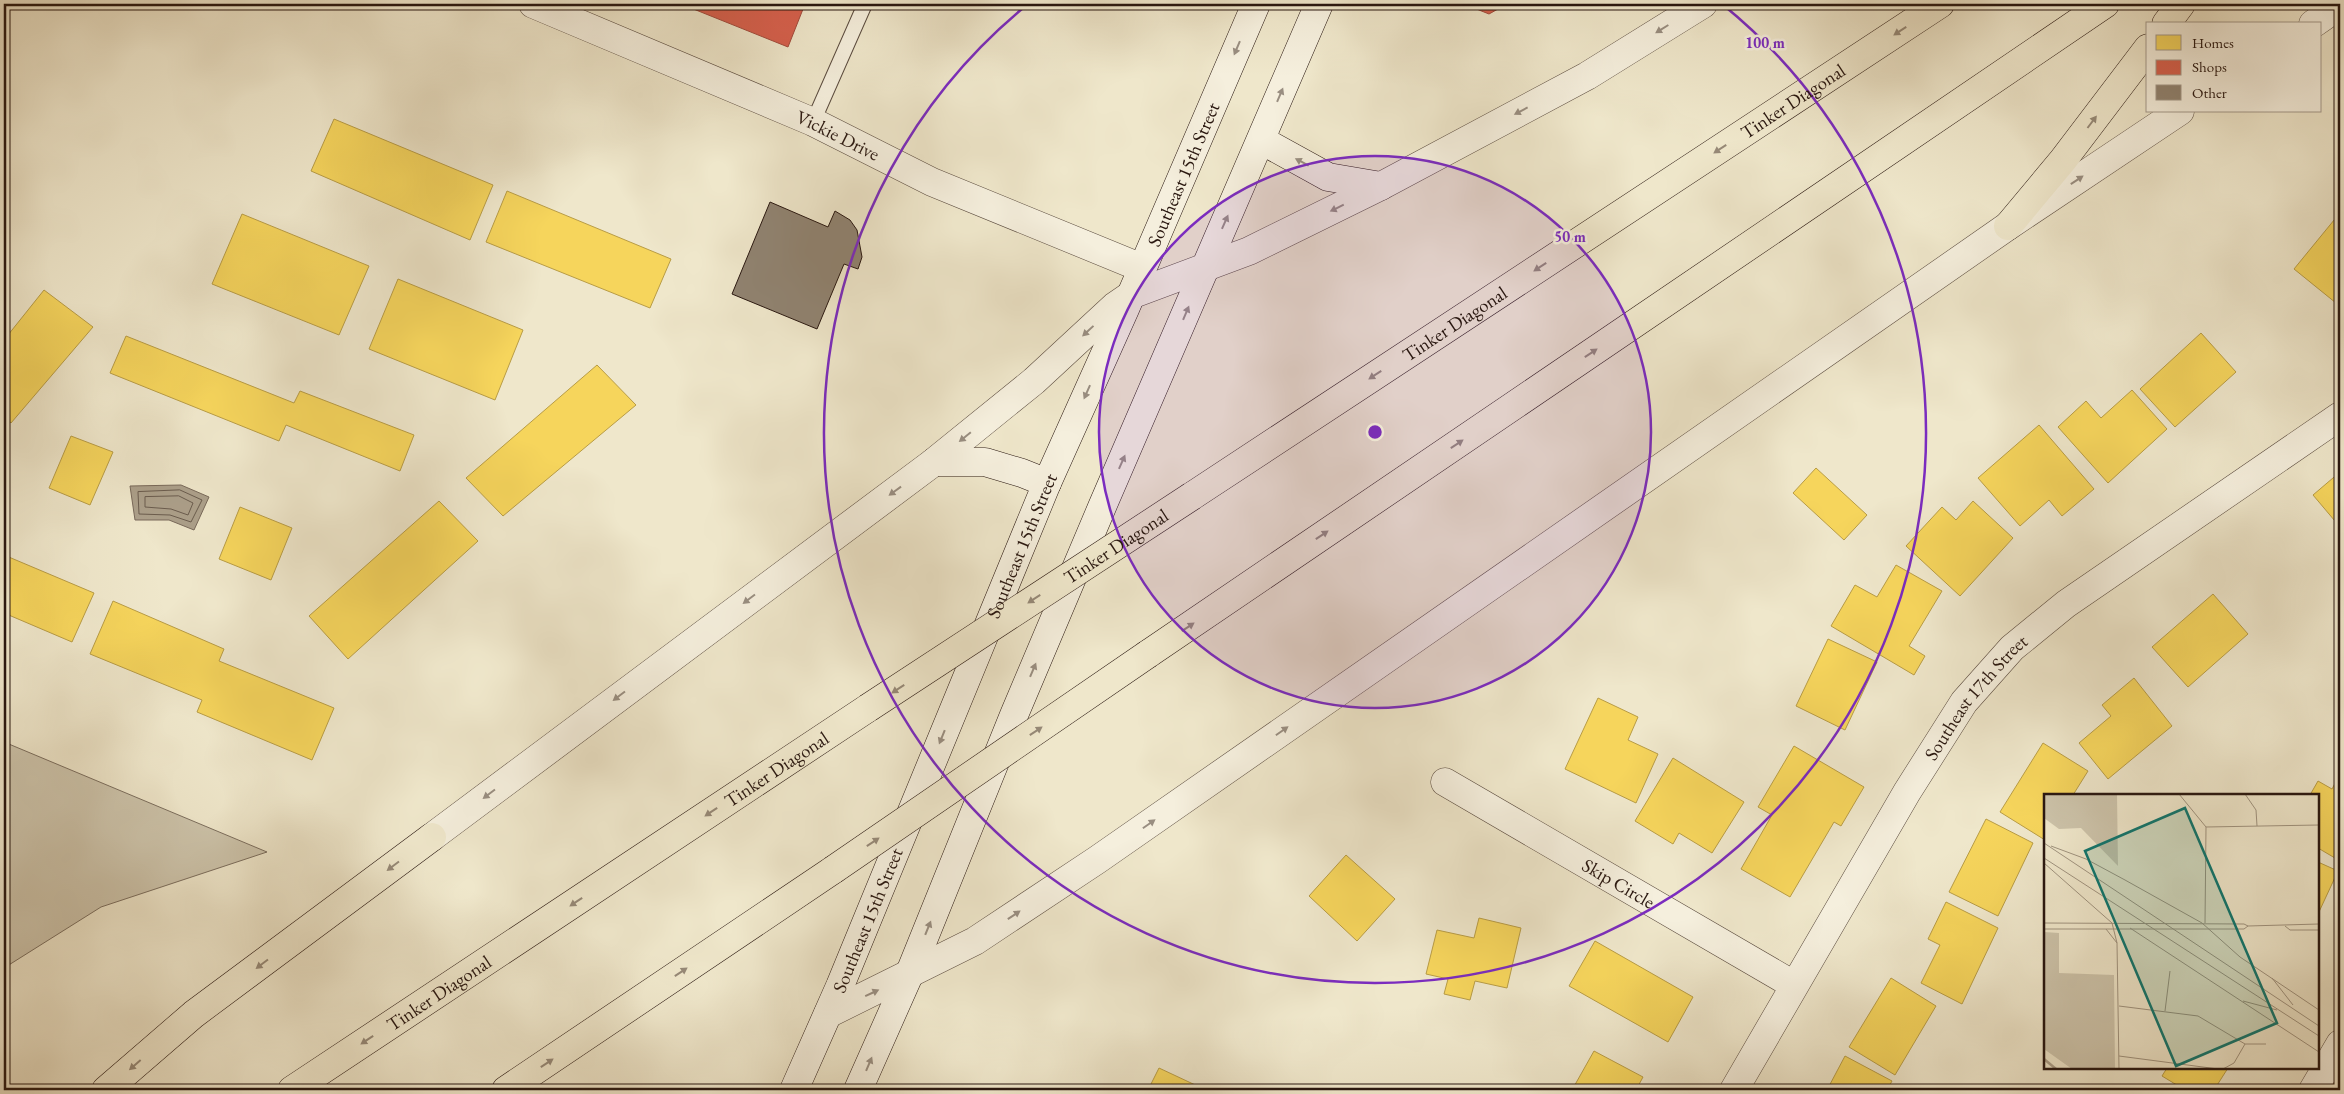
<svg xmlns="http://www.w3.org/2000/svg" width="2344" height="1094" font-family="'EB Garamond',serif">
	<rect width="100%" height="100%" fill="#efe7cb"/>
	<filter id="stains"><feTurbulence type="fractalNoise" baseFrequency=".004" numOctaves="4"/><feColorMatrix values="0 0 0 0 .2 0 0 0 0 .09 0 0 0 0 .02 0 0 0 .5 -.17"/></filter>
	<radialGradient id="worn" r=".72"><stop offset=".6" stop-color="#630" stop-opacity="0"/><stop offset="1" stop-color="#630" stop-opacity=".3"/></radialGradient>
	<!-- green -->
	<path fill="#cdc4ab" stroke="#7b6e5e" d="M4,742l263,110 -166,55 -97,61z"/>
	<!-- water -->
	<path fill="#aca08b" stroke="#78695a" d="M181,485l28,12 -15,33 -25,-10h-34l-5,-34z"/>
	<!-- homes -->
	<g fill="#f6d55c" stroke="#b89c45">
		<path d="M334,119l159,66 -23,55 -159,-69z"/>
		<path d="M507,191l164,68 -21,49 -164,-66z"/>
		<path d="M242,214l127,52 -30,69 -127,-51z"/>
		<path d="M2339,214l1,84 -4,5 -42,-34z"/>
		<path d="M398,279l125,51 -28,70 -126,-51z"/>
		<path d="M44,290l49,37 -82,96 -7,-6v-77z"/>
		<path d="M2201,333l35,39 -61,55 -35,-38z"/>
		<path d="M126,336l168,67 6,-12 114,44 -14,36 -114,-46 -7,16 -169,-68z"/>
		<path d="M597,365l39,40 -133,111 -37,-38z"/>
		<path d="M2132,390l35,39 -59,54 -50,-56 28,-26 15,17z"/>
		<path d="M2039,425l55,64 -32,27 -13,-16 -29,26 -42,-48z"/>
		<path d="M71,436l42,16 -23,53 -41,-17z"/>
		<path d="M1816,468l51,47 -23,25 -51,-47z"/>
		<path d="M2340,472v55l-27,-32z"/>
		<path d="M439,501l39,40 -130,118 -39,-43z"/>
		<path d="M1973,501l40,37 -53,58 -54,-50 36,-39 14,13z"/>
		<path d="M240,507l52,21 -21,52 -52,-21z"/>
		<path d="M4,555l90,38 -22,49 -68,-29z"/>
		<path d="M1896,565l46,26 -33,55 16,10 -11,19 -83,-49 24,-41 22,12z"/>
		<path d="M2213,594l35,40 -60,53 -36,-40z"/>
		<path d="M113,601l111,48 -5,12 115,47 -22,52 -115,-48 5,-12 -112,-46z"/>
		<path d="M1828,639l49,23 -32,68 -49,-24z"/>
		<path d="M2134,678l38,48 -64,53 -29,-36 32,-27 -9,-11z"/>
		<path d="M1598,698l40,19 -10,23 30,14 -22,49 -71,-34z"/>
		<path d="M2043,743l45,28 -15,24h-28v45l-45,-28z"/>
		<path d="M1794,746l70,41 -23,39 -7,-4 -44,75 -49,-28 31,-54 -14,-8z"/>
		<path d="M1673,758l71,44 -32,51 -33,-20 -6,11 -38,-23z"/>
		<path d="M2340,774v87l-22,-13v-53h-8l8,-14 14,8z"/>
		<path d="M1986,819l47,24 -35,73 -49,-24z"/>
		<path d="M1346,855l49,44 -38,42 -48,-45z"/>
		<path d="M2318,862l20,9 -20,43z"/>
		<path d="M1946,902l52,26 -36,76 -41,-21 19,-38 -12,-6z"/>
		<path d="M1479,918l42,10 -14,60 -32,-7 -5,19 -26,-6 4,-15 -22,-5 11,-44 37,8z"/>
		<path d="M1595,941l98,56 -25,45 -99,-56z"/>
		<path d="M1891,978l45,28 -41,69 -46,-28z"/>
		<path d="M1594,1051l49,26 -7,13h-64z"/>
		<path d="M1845,1056l47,25 -5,9h-60z"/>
		<path d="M1159,1068l47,22h-58z"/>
		<path d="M2167,1068h61l-14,22h-29l-23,-14z"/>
	</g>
	<!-- shops -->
	<g fill="#d6604d" stroke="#a24a3b">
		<path d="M681,4h124l-17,43z"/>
		<path d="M1464,4h43l-18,10z"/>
	</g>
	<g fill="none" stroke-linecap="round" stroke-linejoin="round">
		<!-- shore -->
		<g stroke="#6a5c4e" stroke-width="1">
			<path d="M180,490l22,10 -11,22 -21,-7 -31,-1 -1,-22z"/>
			<path d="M179,496l14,7 -5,12 -17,-6 -26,-2v-10z"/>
		</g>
	</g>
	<!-- building -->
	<path fill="#908371" stroke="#291710" d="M770,202l58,25 7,-16 15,9 7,10 5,27 -4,12 -14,-5 -27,65 -85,-35z"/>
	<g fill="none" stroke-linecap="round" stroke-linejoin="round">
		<!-- service casing -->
		<g stroke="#5a4b3f" stroke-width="16">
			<path id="service" d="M813,122l52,-118"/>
		</g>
		<!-- minor casing -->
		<g stroke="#5a4b3f" stroke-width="29">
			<g id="minor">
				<path id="s1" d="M1445,782l349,203"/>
				<path id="s2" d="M1734,1090l173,-298 57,-90 48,-54 54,-44 274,-188"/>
				<path d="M2313,1090l27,-46"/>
			</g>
		</g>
		<!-- tertiary casing -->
		<g stroke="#5a4b3f" stroke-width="29">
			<g id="tertiary">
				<path id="s3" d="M533,4l280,118 119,60 210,86"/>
				<path d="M2313,24l27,-19"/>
				<path d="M432,837l502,-375 100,-81 81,-75 16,-11 118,-44 132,-65 206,-110 116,-72"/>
				<path d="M828,1014l147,-73 122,-81 911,-634 172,-115"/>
			</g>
		</g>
		<!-- secondary casing -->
		<g stroke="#291710" stroke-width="29">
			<g id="secondary">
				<path d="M1261,140l67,37 53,9"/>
				<path d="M934,462h51l37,11 25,10"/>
				<path id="s4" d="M794,1090l46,-104 207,-503 78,-174 131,-305"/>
				<path d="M858,1090l51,-115 105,-260 88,-208 217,-503"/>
			</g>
		</g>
		<!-- motorway casing -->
		<g stroke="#291710" stroke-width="29">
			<g id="motorway">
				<path d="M2166,24l15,-20"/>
				<path d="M2008,226l55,-66 85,-112"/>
				<path id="s5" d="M1192,496l748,-492"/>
				<path d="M1148,654l957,-650"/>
				<path d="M106,1090l88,-76 238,-177"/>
				<path id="s6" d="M292,1090l576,-382"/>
				<path d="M506,1090l327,-220"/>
			</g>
		</g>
		<!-- service -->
		<use href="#service" stroke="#f5efdd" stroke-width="14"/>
		<!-- minor -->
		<use href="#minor" stroke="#f5efdd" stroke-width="28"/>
		<!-- tertiary -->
		<use href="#tertiary" stroke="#f5efdd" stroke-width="28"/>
		<!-- secondary -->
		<use href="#secondary" stroke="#f5efdd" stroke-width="28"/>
		<!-- motorway -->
		<use href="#motorway" stroke="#efe7cb" stroke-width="28"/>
		<!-- motorway-bridge casing -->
		<g stroke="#291710" stroke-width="29" stroke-linecap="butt">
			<g id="motorway-bridge">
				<path id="s7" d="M868,708l324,-212"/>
				<path d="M833,870l315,-216"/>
			</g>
		</g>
		<!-- motorway-bridge -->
		<use href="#motorway-bridge" stroke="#efe7cb" stroke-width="28"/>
	</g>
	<!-- one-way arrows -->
	<defs><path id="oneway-solid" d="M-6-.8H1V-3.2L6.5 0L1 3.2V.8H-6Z" transform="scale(1.25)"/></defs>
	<g fill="#998e81">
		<use href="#oneway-solid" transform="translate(1662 29) rotate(148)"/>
		<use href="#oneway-solid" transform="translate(1237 48) rotate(113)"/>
		<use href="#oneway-solid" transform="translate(1280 95) rotate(-67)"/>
		<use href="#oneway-solid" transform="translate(1521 111) rotate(152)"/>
		<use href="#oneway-solid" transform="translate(1302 162) rotate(-152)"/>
		<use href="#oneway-solid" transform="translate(2077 180) rotate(-34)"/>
		<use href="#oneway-solid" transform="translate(1337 208) rotate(154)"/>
		<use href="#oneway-solid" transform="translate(1225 222) rotate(-66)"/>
		<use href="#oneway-solid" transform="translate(1186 313) rotate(-67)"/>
		<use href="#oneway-solid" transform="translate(1088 331) rotate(137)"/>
		<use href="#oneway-solid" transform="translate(1087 392) rotate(114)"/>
		<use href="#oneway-solid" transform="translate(965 437) rotate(141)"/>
		<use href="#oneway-solid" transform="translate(1122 462) rotate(-66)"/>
		<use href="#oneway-solid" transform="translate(895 491) rotate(144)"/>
		<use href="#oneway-solid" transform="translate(749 599) rotate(143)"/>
		<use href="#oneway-solid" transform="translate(1033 670) rotate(-67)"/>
		<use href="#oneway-solid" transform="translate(619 696) rotate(143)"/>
		<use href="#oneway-solid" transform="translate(1282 731) rotate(-35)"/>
		<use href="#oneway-solid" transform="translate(942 737) rotate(112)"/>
		<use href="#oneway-solid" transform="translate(489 794) rotate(143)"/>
		<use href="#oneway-solid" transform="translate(1149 824) rotate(-35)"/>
		<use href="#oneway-solid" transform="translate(1014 915) rotate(-34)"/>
		<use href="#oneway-solid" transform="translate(928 928) rotate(-68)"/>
		<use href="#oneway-solid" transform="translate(872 993) rotate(-25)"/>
		<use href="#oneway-solid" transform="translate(869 1064) rotate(-67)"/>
	</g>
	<g fill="#968977">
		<use href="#oneway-solid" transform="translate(1900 31) rotate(147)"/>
		<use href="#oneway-solid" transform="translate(2092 122) rotate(-53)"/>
		<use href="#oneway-solid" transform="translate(1720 149) rotate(147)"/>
		<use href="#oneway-solid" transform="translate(1540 267) rotate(147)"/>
		<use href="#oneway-solid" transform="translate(1591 353) rotate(-34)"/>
		<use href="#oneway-solid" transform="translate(1375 375) rotate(147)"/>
		<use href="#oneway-solid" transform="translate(1457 444) rotate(-34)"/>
		<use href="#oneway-solid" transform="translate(1322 535) rotate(-34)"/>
		<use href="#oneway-solid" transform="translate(1034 599) rotate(147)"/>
		<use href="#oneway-solid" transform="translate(1188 627) rotate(-34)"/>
		<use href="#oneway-solid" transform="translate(898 689) rotate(147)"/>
		<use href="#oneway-solid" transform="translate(1036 731) rotate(-34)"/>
		<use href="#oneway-solid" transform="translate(711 812) rotate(146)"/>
		<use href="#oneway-solid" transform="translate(873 842) rotate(-34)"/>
		<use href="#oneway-solid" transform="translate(393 866) rotate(143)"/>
		<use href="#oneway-solid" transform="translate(576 902) rotate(146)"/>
		<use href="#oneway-solid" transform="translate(262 964) rotate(143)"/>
		<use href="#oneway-solid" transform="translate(681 972) rotate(-34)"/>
		<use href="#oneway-solid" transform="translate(367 1040) rotate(146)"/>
		<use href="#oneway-solid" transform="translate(547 1063) rotate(-34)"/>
		<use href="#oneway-solid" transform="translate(135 1065) rotate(139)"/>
	</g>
	<!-- distance rings -->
	<circle cx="1375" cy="432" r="276" fill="#7b2cbf" fill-opacity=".12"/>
	<g fill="none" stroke="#7b2cbf" stroke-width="2.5">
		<circle cx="1375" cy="432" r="276"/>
		<path d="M1722 4A551 551 0 1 1 1028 4"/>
	</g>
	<g text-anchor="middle" stroke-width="5" stroke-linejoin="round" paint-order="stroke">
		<!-- street labels -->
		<g font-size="19" fill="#291710" stroke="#f5efdd">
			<text dy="7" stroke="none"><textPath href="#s5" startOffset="719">Tinker Diagonal</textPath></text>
			<text dy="7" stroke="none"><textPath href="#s3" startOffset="332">Vickie Drive</textPath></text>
			<text dy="7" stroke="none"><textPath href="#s4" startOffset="995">Southeast 15th Street</textPath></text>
			<text dy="7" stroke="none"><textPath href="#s5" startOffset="314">Tinker Diagonal</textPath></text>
			<text dy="7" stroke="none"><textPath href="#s4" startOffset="590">Southeast 15th Street</textPath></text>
			<text dy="7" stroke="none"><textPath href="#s7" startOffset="296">Tinker Diagonal</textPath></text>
			<text dy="7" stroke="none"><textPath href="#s2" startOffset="462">Southeast 17th Street</textPath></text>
			<text dy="7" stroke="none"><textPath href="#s6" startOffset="581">Tinker Diagonal</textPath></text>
			<text dy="7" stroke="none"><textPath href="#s1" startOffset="201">Skip Circle</textPath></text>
			<text dy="7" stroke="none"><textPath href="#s4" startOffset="185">Southeast 15th Street</textPath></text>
			<text dy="7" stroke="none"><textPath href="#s6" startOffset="176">Tinker Diagonal</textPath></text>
		</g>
	</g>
	<!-- overview -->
	<g transform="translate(2044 794)">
		<rect width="275" height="275" fill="#efe7cb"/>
		<path d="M0,0h73l1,72 -37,-38 -22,1 -15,-11zM0,138l15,1v40l55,2 1,94h-43l-28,-20z" fill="#cdc4ab"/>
		<path fill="none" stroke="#aca08b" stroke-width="2.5" d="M0,265l12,10"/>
		<path fill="none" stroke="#a09480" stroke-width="1" d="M135,0l27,33 -1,96M201,0l11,16 1,16M162,33l113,-2M0,49l275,183M7,52l35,13 39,21M0,64l275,178M0,69l68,60M81,86l77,43 38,34 79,53M0,129l200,1 4,2 71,-2M68,129l5,20 2,126M241,132l5,4h29M86,134l189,124M0,135h200l4,-3M62,135l11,14M228,184l21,27M199,207l34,9M75,212l79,10 47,28h21M121,217l5,-40M75,262l99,13M179,275l11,-6 11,-19"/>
		<path fill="#0f766e" fill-opacity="0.15" stroke="#0f766e" stroke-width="2.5" d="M141,14l92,215 -101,43 -91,-215z"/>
		<rect width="275" height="275" fill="none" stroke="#291710" stroke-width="2.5"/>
	</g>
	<circle cx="1375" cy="432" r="8" fill="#7b2cbf" stroke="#f5efdd" stroke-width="2.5"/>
	<g font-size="15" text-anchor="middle" font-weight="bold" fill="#7b2cbf" stroke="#f5efdd" stroke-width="5" stroke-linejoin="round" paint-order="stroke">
		<text x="1765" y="48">100 m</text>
		<text x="1570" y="242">50 m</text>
	</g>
	<!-- margin -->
	<rect width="2344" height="1094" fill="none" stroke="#efe7cb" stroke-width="20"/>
	<rect x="5" y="5" width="2334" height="1084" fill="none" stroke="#291710" stroke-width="2.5"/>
	<rect x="10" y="10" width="2324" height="1074" fill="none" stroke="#291710"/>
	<!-- legend -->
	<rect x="2146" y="22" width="175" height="90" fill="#f5efdd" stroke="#a3998b"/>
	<rect x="2156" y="35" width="25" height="15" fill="#f6d55c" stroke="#a3998b"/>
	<text x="2192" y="48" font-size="15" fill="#291710">Homes</text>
	<rect x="2156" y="60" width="25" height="15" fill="#d6604d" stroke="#a3998b"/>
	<text x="2192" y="72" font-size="15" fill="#291710">Shops</text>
	<rect x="2156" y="85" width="25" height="15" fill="#908371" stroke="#a3998b"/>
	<text x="2192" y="98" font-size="15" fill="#291710">Other</text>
	<rect width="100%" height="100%" filter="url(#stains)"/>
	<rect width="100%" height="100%" fill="url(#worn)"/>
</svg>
